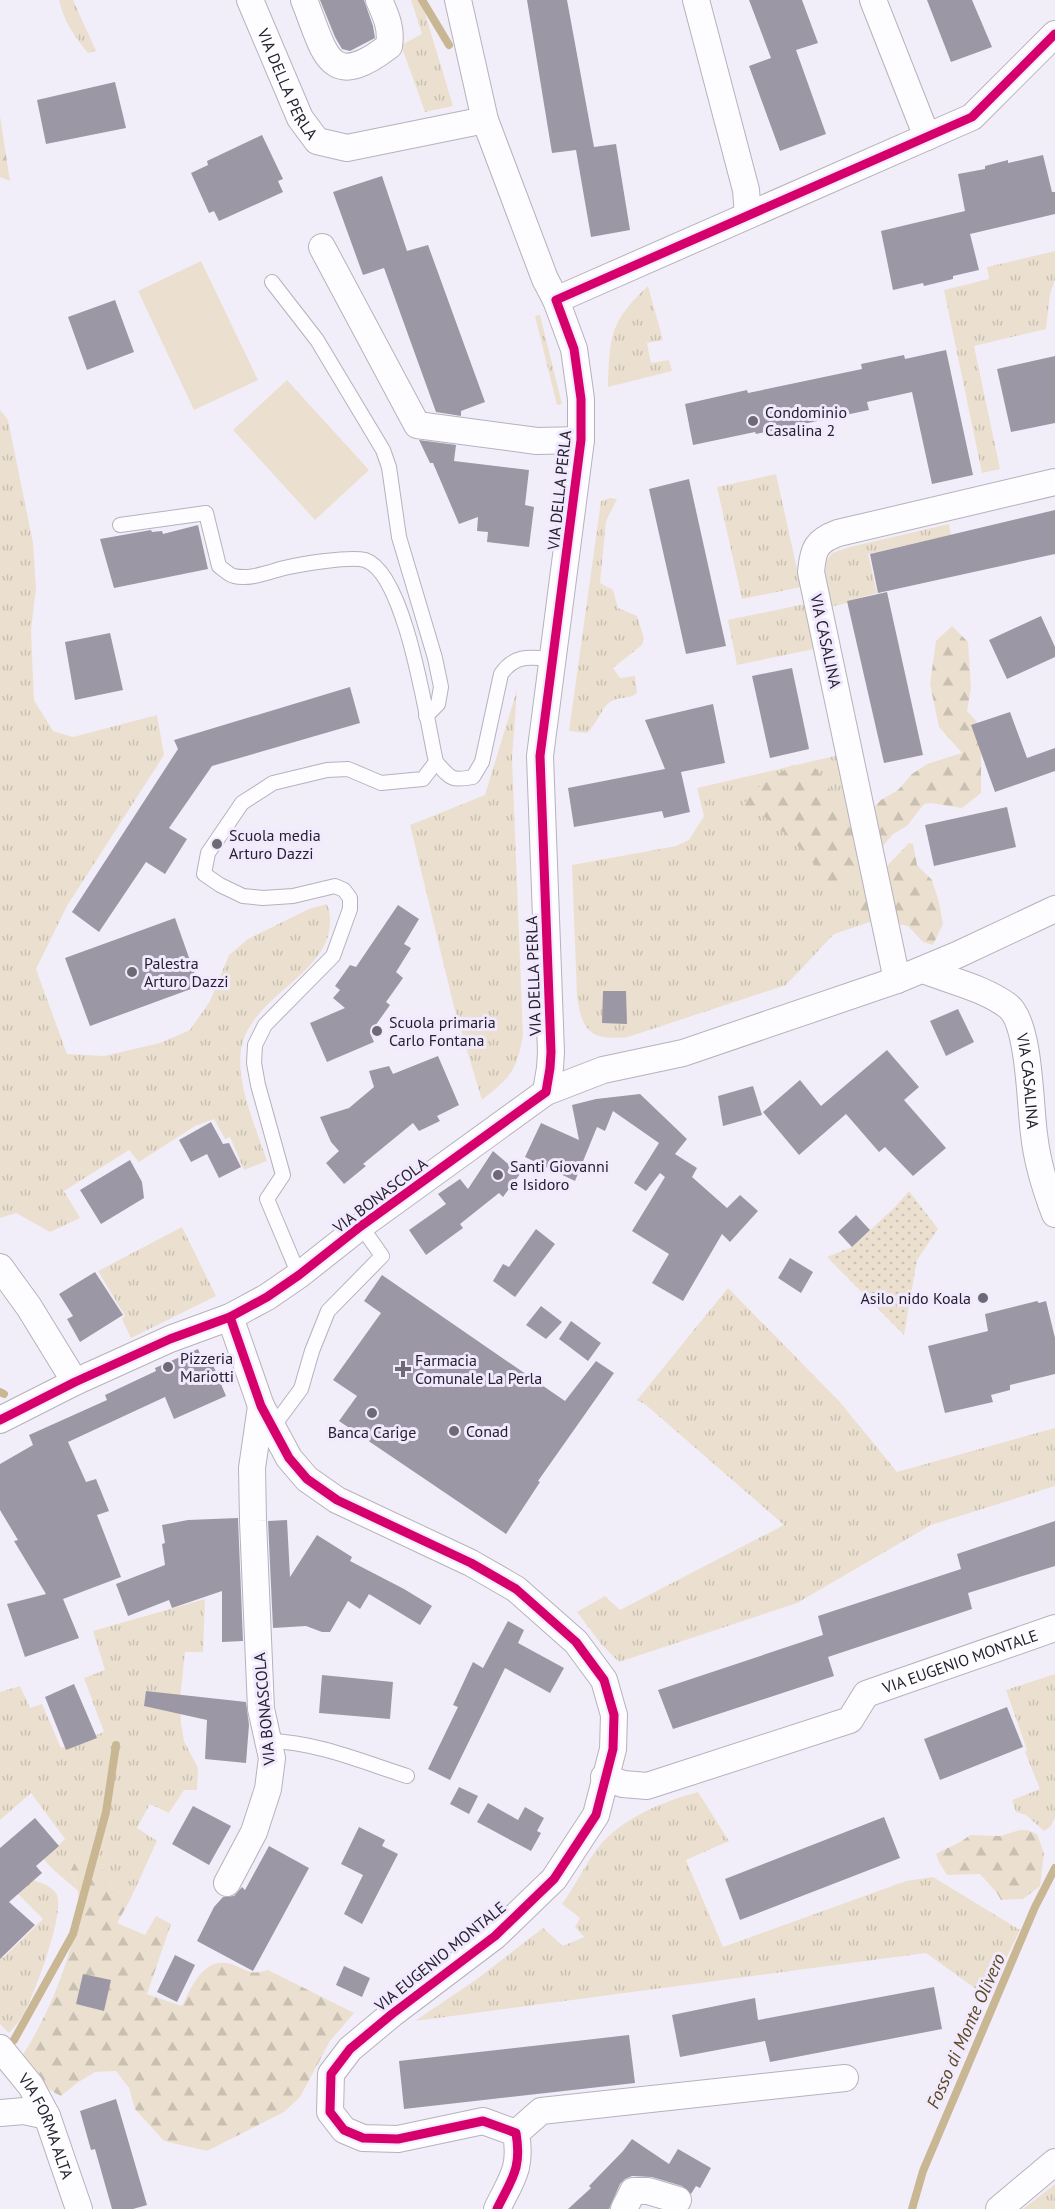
<svg xmlns="http://www.w3.org/2000/svg" width="1055" height="2209" font-family="'PT Sans',sans-serif">
	<defs>
		<pattern id="grass-tufts" width="24" height="20" patternUnits="userSpaceOnUse" patternTransform="scale(1.5)"><rect width="24" height="20" fill="#ebe0cf"/><path d="M3 7l-1-3M5 7V3M7 7l1-3M15 17l-1-3M17 17v-4M19 17l1-3" fill="none" stroke="#c9c0b2"/></pattern>
		<pattern id="forest-firs" width="22" height="20" patternUnits="userSpaceOnUse" patternTransform="scale(1.5)"><rect width="22" height="20" fill="#ebe0cf"/><path d="M5 1l3.5 6h-7zM16 11l3.5 6h-7z" fill="#c9c0b2"/></pattern>
		<pattern id="garden-dots" width="8" height="8" patternUnits="userSpaceOnUse" patternTransform="scale(1.5)"><rect width="8" height="8" fill="#ebe0cf"/><path d="M2 2h.1M6 6h.1" fill="none" stroke="#c9c0b2" stroke-width="1.8" stroke-linecap="round"/></pattern>
	</defs>
	<rect width="100%" height="100%" fill="#f2eef9"/>
	<!-- grass -->
	<g fill="url(#grass-tufts)">
		<path d="M59,0h14l23,51 -8,2c-14,-17 -24,-31 -29,-53z"/>
		<path d="M411,0h10l32,106 -28,6 -24,-67 21,-11z"/>
		<path d="M1055,251v29l-5,14 -4,35 -72,17 26,123 -18,4 -38,-183 45,-11 -2,-12z"/>
		<path d="M648,286l15,54 -16,3 4,20 18,-3 3,11 -64,16c2,-50 1,-65 40,-101z"/>
		<path d="M540,315l22,89 -5,1 -22,-89z"/>
		<path d="M0,410l8,10 25,123 3,45 -5,42 3,70 19,31 20,6 84,-22 7,40 -97,151 -31,63 31,85 37,2 56,-13 30,-13 20,-29 19,-46 19,-16 61,-30 18,-5c22,65 -78,88 -86,146 -5,34 15,78 26,111l-23,9 -14,-33 -5,2 -11,-20 -19,7 -56,36 -10,-12 -65,41 16,27 -30,14 -34,-19 -16,5z"/>
		<path d="M776,474l25,113 -59,12 -25,-112z"/>
		<path d="M610,498l7,1 -11,22 -6,62 13,7 5,18 19,8 7,22 -2,7 -29,23 7,10 15,-2 2,17c-8,7 -18,3 -27,9 -8,5 -13,22 -23,31l-18,-2 32,-230z"/>
		<path d="M949,524l2,11 -83,19 9,39 -30,8v2l-17,4 -5,-33 1,-12 6,-9 18,-6z"/>
		<path d="M805,604l9,45 -77,16 -9,-45z"/>
		<path d="M517,690l-5,68 11,277c-6,36 -13,43 -41,65l-28,-93 -44,-182 75,-30z"/>
		<path d="M839,755l34,166 -39,13 -48,51 -158,52c-35,4 -46,-4 -51,-40l-5,-132 104,-19 13,-6 15,-24 -7,-28z"/>
		<path d="M182,1227l34,69 -85,42 -9,-19 3,-3 -27,-45z"/>
		<path d="M728,1288l111,113 58,71 158,-44v58l-124,39 -134,78 -178,59 -18,-18 -24,-32 28,-16 15,14 164,-85 -138,-120 -9,-5z"/>
		<path d="M205,1599l-2,53h-18l-5,47 1,25 3,17 14,27 -1,22h-13l-15,23 -19,-9 -13,24 20,13 -27,59 -17,-12 -17,-29 -25,11 7,21c-9,-9 -29,-23 -34,-32l21,-20 -34,-46 -31,27v-128l20,-6 10,22 12,-4 19,44 43,-16 -20,-54 21,-8 -12,-39z"/>
		<path d="M1055,1674v144l-4,8 -7,5 -18,-16 -10,-3 -4,-12 28,-11 -15,-37 2,-2 -21,-60z"/>
		<path d="M698,1792l31,49 -43,19 37,87 183,-66 27,-4 87,53 -33,67 -61,-44 -511,68 62,-42 66,-51 20,18 21,-9 -9,-10 5,-9 -18,-14c13,-18 22,-38 35,-55 24,-31 65,-47 101,-57z"/>
		<path d="M32,1880c8,2 18,5 24,13 11,15 -21,100 -31,118 -4,8 -10,15 -16,22l-9,-9v-68l3,2 40,-39 -27,-27z"/>
		<path d="M1055,2184v25h-32z"/>
	</g>
	<!-- forest -->
	<g fill="url(#forest-firs)">
		<path d="M0,116l10,65 -10,-4z"/>
		<path d="M952,626l16,16 3,46 -4,23 14,15v67l-19,15 -31,-5 -7,1 -17,22 -14,8 -15,18 -29,25 -14,8h-6l-18,-26 -32,-31 -17,-13 -19,-10 13,-16 36,-24h21l14,19 10,19 29,13 15,-16 17,-10 14,-16 15,-10 35,-11 -23,-26 -9,-43 6,-43z"/>
		<path d="M909,843l4,1 4,21 15,15 7,22 4,22 -10,21 -10,-3 -15,-16 -39,-7 -15,-10 17,-15 15,-27z"/>
		<path d="M1020,1830h7l10,4 7,19 -4,33 -17,13 -22,1 -4,-7 -17,-19 -33,1 -8,-13 -3,-8c12,-7 24,-10 34,-19l30,1z"/>
		<path d="M86,1857l10,2 17,29 17,12 -13,23 28,12 11,-19 15,8 -24,70 35,12c9,-18 20,-47 45,-43 19,4 19,14 41,7l86,43 -24,28 -30,56 -16,15 -77,39 -43,-10 -29,-32 -6,-21 -13,-17 -21,1 -18,11 -16,13c-16,-7 -29,-23 -42,-36 27,-37 63,-122 59,-168 -1,-7 -5,-15 -7,-22l5,-10z"/>
	</g>
	<!-- garden -->
	<path fill="url(#garden-dots)" d="M909,1191l29,38 -21,31 -13,75 -77,-78 25,-10 42,-39z"/>
	<!-- pitch -->
	<g fill="#ebe0cf">
		<path d="M201,261l57,119 -64,30 -56,-119z"/>
		<path d="M287,380l82,90 -54,50 -82,-90z"/>
	</g>
	<g fill="none" stroke-linecap="round" stroke-linejoin="round">
		<!-- stream -->
		<g stroke="#c9b794" stroke-width="8">
			<path d="M422,0l27,45"/>
			<path d="M0,1392l4,2"/>
			<path d="M14,2040l59,-106 33,-122 10,-67"/>
			<path d="M912,2209l11,-38 112,-264 20,-39"/>
		</g>
	</g>
	<!-- building -->
	<g fill="#9c97a4">
		<path d="M320,0h44l9,26 2,12 -25,13 -8,-2 -7,-12z"/>
		<path d="M527,0h40l27,147 22,-3 14,86 -39,7 -15,-87 -24,3z"/>
		<path d="M749,0h53l16,43 -22,7 30,84 -46,17 -31,-85 22,-8z"/>
		<path d="M927,0h45l20,47 -41,15z"/>
		<path d="M115,82l11,46 -80,16 -9,-44z"/>
		<path d="M262,135l21,44 -5,2 5,11 -64,29 -5,-10 -5,2 -18,-40 17,-8 -1,-4z"/>
		<path d="M1043,155l9,37h3v22l-85,20 9,36 -26,6v3l-29,7 -1,-3 -30,7 -12,-59 84,-20 -7,-37 27,-5v-3l23,-6v3z"/>
		<path d="M382,176l25,75 21,-6 57,157 -24,9v5l-25,-4 -52,-144 -21,7 -30,-83z"/>
		<path d="M115,300l19,52 -47,18 -19,-53z"/>
		<path d="M946,350l27,125 -41,9 -20,-92 -45,10 2,8 -113,24 -1,-2 -62,13 -8,-41 62,-14 1,3 114,-24 -1,-5 43,-9 1,4z"/>
		<path d="M1055,356v67l-44,9 -14,-63z"/>
		<path d="M419,440l37,5 -2,16 75,9 -4,35 9,2 -5,40 -42,-5 1,-10 -11,-1 1,-14 -19,7 -26,-61h-3z"/>
		<path d="M689,479l37,167 -40,8 -37,-165z"/>
		<path d="M1055,510v44l-177,39 -8,-39z"/>
		<path d="M198,525l10,44 -94,19 -14,-49 51,-9 1,2 10,-1 1,3z"/>
		<path d="M887,592l36,163 -39,8 -37,-162z"/>
		<path d="M1041,616l14,31v10l-48,22 -18,-39z"/>
		<path d="M110,633l13,57 -48,10 -10,-58z"/>
		<path d="M792,668l17,81 -39,9 -18,-82z"/>
		<path d="M350,687l10,36 -148,43 -43,62 18,11 -22,35 -19,-12 -47,70 -27,-20 106,-163 -4,-9z"/>
		<path d="M713,704l12,59 -44,9 9,40 -26,6 -2,-7 -88,16 -6,-39 97,-19 -20,-49z"/>
		<path d="M1010,712l17,46 28,-10v23l-60,21 -24,-67z"/>
		<path d="M1007,807l9,40 -82,19 -9,-41z"/>
		<path d="M398,905l21,14 -15,25 7,4 -15,24 7,6 -17,24 4,3 -20,28 4,9 -47,20 -17,-39 35,-15 -12,-10 7,-8 -5,-4 15,-21 6,2z"/>
		<path d="M175,918l24,68 -109,40 -25,-68z"/>
		<path d="M603,991h23l1,33 -25,-1z"/>
		<path d="M958,1009l16,33 -28,14 -16,-35z"/>
		<path d="M887,1050l32,37 -15,13 42,48 -33,28 -28,-29 -6,5 -33,-38 -47,41 -36,-43 37,-32 21,26z"/>
		<path d="M438,1056l21,49 -22,11 3,5 -21,10 -6,-8 -50,41 3,2 -22,18 -18,-21 13,-12 -8,-9 -11,-25 29,-9 25,-21 -5,-16 20,-5 4,8z"/>
		<path d="M753,1086l9,29 -39,11 -5,-30z"/>
		<path d="M640,1094l47,45 -12,15 22,14 -5,9 35,31 13,-13 18,16 -28,31 -8,-8 -39,67 -31,-18 17,-29 -37,-23 33,-54 -5,-4 -14,18 -12,-8 25,-40 -46,-32 -8,20 -8,-4 -22,54 -50,-24 16,-34 38,17 -7,-35 24,-6z"/>
		<path d="M211,1122l12,22 6,-1 12,24 -22,11 -12,-24 -16,8 -12,-22z"/>
		<path d="M493,1151l27,23 -17,23 -4,-4 -39,31 3,4 -37,27 -17,-25 37,-26 -8,-10 22,-15 8,10z"/>
		<path d="M130,1160l12,22 2,16 -43,26 -21,-34z"/>
		<path d="M856,1215l14,15 -18,17 -14,-15z"/>
		<path d="M536,1229l19,15 -40,53 -22,-16 10,-17 6,3z"/>
		<path d="M790,1258l23,14 -12,21 -23,-15z"/>
		<path d="M95,1272l28,43 -43,27 -13,-23 6,-3 -14,-22z"/>
		<path d="M382,1275l183,126 31,-40 18,12 -76,108 2,1 -34,52 -167,-113 18,-25 -24,-16 48,-67 -17,-12z"/>
		<path d="M1037,1301l2,2 7,-2 9,37v36l-45,11v5l-19,5 2,7 -48,11 -17,-67 60,-15 -3,-17z"/>
		<path d="M541,1306l21,16 -16,17 -20,-14z"/>
		<path d="M571,1321l30,22 -13,18 -29,-22z"/>
		<path d="M198,1349l6,14 7,-3 15,36 -52,23 -9,-22 -97,45 18,40 10,-3 13,32 -12,4 24,62 -58,22 16,39 -54,19 -18,-53 39,-10 -32,-53 4,-1 -18,-30v-46l33,-19 -4,-10 78,-35 -2,-5 51,-24 -1,-3z"/>
		<path d="M238,1518l5,123 -21,1v-51l-50,17 -3,-8 -41,16 -12,-32 49,-19 -3,-21 3,-1 -3,-18 26,-5z"/>
		<path d="M287,1520l3,57 27,-42 35,22 -2,4 54,28 28,17 -12,19 -51,-31 -9,15 -12,-8 -18,31h-8l-16,-6 -33,2 -5,-107z"/>
		<path d="M1055,1521v45l-87,27 4,16 -144,48 6,19 -161,53 -15,-39 165,-55 -5,-19 143,-47 -4,-15z"/>
		<path d="M508,1621l16,9 -6,13 46,25 -14,25 -45,-25 -55,112 -22,-11 30,-62 -5,-2 20,-43 10,6z"/>
		<path d="M322,1675l71,7 -3,37 -71,-6z"/>
		<path d="M74,1684l23,54 -31,12 -21,-53z"/>
		<path d="M146,1691l100,11 3,23 -3,38 -41,-4 2,-39 -63,-14z"/>
		<path d="M1007,1707l16,40 -83,33 -16,-41z"/>
		<path d="M459,1787l19,9 -9,18 -19,-10z"/>
		<path d="M488,1803l30,17 7,-13 19,11 -7,13 4,2 -10,18 -54,-29z"/>
		<path d="M193,1806l38,20 -22,39 -37,-21z"/>
		<path d="M884,1817l16,41 -160,62 -15,-41z"/>
		<path d="M35,1818l24,28 -23,20 6,7 -33,29 26,23 -35,34v-111z"/>
		<path d="M359,1827l26,13 -3,6 16,8 -36,70 -18,-10 19,-39 -22,-11z"/>
		<path d="M269,1846l40,22 -56,103 -56,-30 17,-34 9,-10 11,-1 8,-9 3,3z"/>
		<path d="M175,1955l20,10 -18,37 -20,-10z"/>
		<path d="M344,1966l26,12 -8,19 -26,-12z"/>
		<path d="M83,1974l28,6 -7,31 -28,-7z"/>
		<path d="M934,1987l8,42 -172,33 -5,-21 -85,16 -8,-42 83,-17 3,22z"/>
		<path d="M629,2035l6,48 -231,26 -5,-48z"/>
		<path d="M116,2099l31,106 -14,4h-21l-17,-60 -4,1 -11,-39z"/>
		<path d="M632,2139l37,25 9,-15 33,19 -11,20 -4,-2 -5,8 -9,-8 -30,-9 -20,-1 -7,3 -5,5 -11,25h-41l23,-21 -2,-2 34,-35z"/>
	</g>
	<g fill="none" stroke-linecap="round" stroke-linejoin="round">
		<!-- service casing -->
		<g stroke="#b6b2bd" stroke-width="16">
			<g id="service">
				<path d="M272,282l45,58 66,110 6,17 10,70 36,121 6,29 -3,17 -12,12"/>
				<path d="M120,525l86,-12 13,53c4,3 10,9 15,10 15,4 35,-4 50,-8 17,-4 66,-12 81,-8 41,13 62,162 71,202 15,17 15,19 37,15l9,-15 19,-88c14,-20 29,-17 51,-15"/>
				<path d="M299,1275l-32,-76 16,-24 -25,-90 -4,-22 1,-18 10,-20 68,-69 17,-47v-11l-6,-8 -9,-4 -42,10 -30,2 -20,-2 -23,-11 -16,-11 4,-21 34,-50 31,-20 54,-13 21,-1 33,14 42,-4 13,-17"/>
				<path d="M272,1428l29,-39 11,-38 16,-40 54,-55 -21,-30"/>
				<path d="M270,1741c46,1 93,21 137,35"/>
			</g>
		</g>
		<!-- minor casing -->
		<g stroke="#b6b2bd" stroke-width="28">
			<g id="minor">
				<path id="s1" d="M250,0l50,118 17,23 30,7 138,-28"/>
				<path d="M304,0c21,52 24,93 85,46 3,-18 -3,-30 -10,-46"/>
				<path d="M458,0l27,120 60,159 11,21"/>
				<path d="M696,0l50,190 2,25"/>
				<path d="M873,0l54,137"/>
				<path d="M322,247l95,178 120,16 44,-1"/>
				<path id="s2" d="M923,970c28,11 61,18 85,36 22,17 22,100 26,128 3,28 11,54 21,80"/>
				<path d="M897,980l-86,-408c2,-23 5,-31 27,-39l217,-51"/>
				<path d="M546,1092l4,-24 1,-16 -11,-296 41,-316v-41l-7,-50 -18,-49 416,-183 83,-83"/>
				<path d="M0,1267l29,40 46,75"/>
				<path d="M230,1317l31,89 28,52 18,21 30,21 134,63 45,26 60,53 28,38 10,35 -1,34 -17,66 -42,64 -59,57 -103,78 -42,35 -19,25 -1,38 14,18 19,8 35,1 85,-18 33,12c6,36 -4,45 -19,76"/>
				<path d="M0,1420l75,-38 95,-43 60,-22 37,-20 32,-22 62,-49 185,-134 57,-22 80,-17 214,-73 60,-25 98,-46"/>
				<path id="s3" d="M604,1777l19,7 24,2 203,-66 16,-26 189,-66"/>
				<path d="M227,1883l27,-51 14,-43 4,-31 -11,-49 -8,-188 -1,-53 9,-62"/>
				<path id="s4" d="M0,2048l31,38 16,30 32,93"/>
				<path d="M0,2113l24,-2 23,5"/>
				<path d="M516,2133l25,-22 304,-33"/>
				<path d="M624,2209l9,-18h15l30,9"/>
				<path d="M999,2209l56,-47"/>
			</g>
		</g>
		<!-- service -->
		<use href="#service" stroke="#fdfcfe" stroke-width="14"/>
		<!-- minor -->
		<use href="#minor" stroke="#fdfcfe" stroke-width="26"/>
		<!-- cycleway casing -->
		<g stroke="#f1e9fe" stroke-width="13">
			<g id="cycleway">
				<path d="M230,1317l31,89 28,52 18,21 30,21 134,63 45,26 60,53 28,38 10,35 -1,34 -17,66 -42,64 -59,57 -103,78 -42,35 -19,25 -1,38 14,18 19,8 35,1 85,-18 33,12c6,36 -4,45 -19,76"/>
				<path d="M0,1420l75,-38 95,-43 60,-22 37,-20 32,-22 62,-49 185,-134 4,-24 1,-16 -11,-296 41,-316v-41l-7,-50 -18,-49 416,-183 83,-83"/>
			</g>
		</g>
		<!-- cycleway -->
		<use href="#cycleway" stroke="#d6006c" stroke-width="9"/>
	</g>
	<!-- markers -->
	<g fill="#6d6975" stroke="#f1e9fe" stroke-width="2">
		<circle cx="753" cy="421" r="6"/>
		<circle cx="217" cy="844" r="6"/>
		<circle cx="132" cy="972" r="6"/>
		<circle cx="377" cy="1031" r="6"/>
		<circle cx="498" cy="1175" r="6"/>
		<circle cx="983" cy="1298" r="6"/>
		<circle cx="168" cy="1367" r="6"/>
		<path d="M400 1360h6v6h6v6h-6v6h-6v-6h-6v-6h6z"/>
		<circle cx="372" cy="1413" r="6"/>
		<circle cx="454" cy="1431" r="6"/>
	</g>
	<g text-anchor="middle" stroke-width="6" stroke-linejoin="round" paint-order="stroke">
		<!-- street labels -->
		<g font-size="16" fill="#26212e" stroke="#f1e9fe">
			<text dy="6" stroke="none"><textPath href="#s1" startOffset="92">VIA DELLA PERLA</textPath></text>
			<text transform="translate(559 490) rotate(-84)" y="6">VIA DELLA PERLA</text>
			<text transform="translate(826 641) rotate(78)" y="6">VIA CASALINA</text>
			<text transform="translate(533 976) rotate(-92)" y="6">VIA DELLA PERLA</text>
			<text dy="6" stroke="none"><textPath href="#s2" startOffset="172">VIA CASALINA</textPath></text>
			<text transform="translate(380 1195) rotate(-37)" y="6">VIA BONASCOLA</text>
			<text dy="6" stroke="none"><textPath href="#s3" startOffset="388">VIA EUGENIO MONTALE</textPath></text>
			<text transform="translate(264 1709) rotate(-95)" y="6">VIA BONASCOLA</text>
			<text transform="translate(440 1956) rotate(-39)" y="6">VIA EUGENIO MONTALE</text>
			<text dy="6" stroke="none"><textPath href="#s4" startOffset="92">VIA FORMA ALTA</textPath></text>
		</g>
		<!-- poi labels -->
		<g font-size="16" fill="#26212e" stroke="#f1e9fe" text-anchor="start">
			<text x="765" y="418">Condominio<tspan x="765" dy="18">Casalina 2</tspan></text>
			<text x="229" y="841">Scuola media<tspan x="229" dy="18">Arturo Dazzi</tspan></text>
			<text x="144" y="969">Palestra<tspan x="144" dy="18">Arturo Dazzi</tspan></text>
			<text x="389" y="1028">Scuola primaria<tspan x="389" dy="18">Carlo Fontana</tspan></text>
			<text x="510" y="1172">Santi Giovanni<tspan x="510" dy="18">e Isidoro</tspan></text>
			<text x="971" y="1304" text-anchor="end">Asilo nido Koala</text>
			<text x="180" y="1364">Pizzeria<tspan x="180" dy="18">Mariotti</tspan></text>
			<text x="415" y="1366">Farmacia<tspan x="415" dy="18">Comunale La Perla</tspan></text>
			<text x="466" y="1437">Conad</text>
			<text x="372" y="1438" text-anchor="middle">Banca Carige</text>
		</g>
		<!-- water labels -->
		<g font-size="18" font-style="italic" fill="#5b491e" stroke="#f1e9fe">
			<text transform="translate(966 2031) rotate(-66)" y="6">Fosso di Monte Olivero</text>
		</g>
	</g>
</svg>
